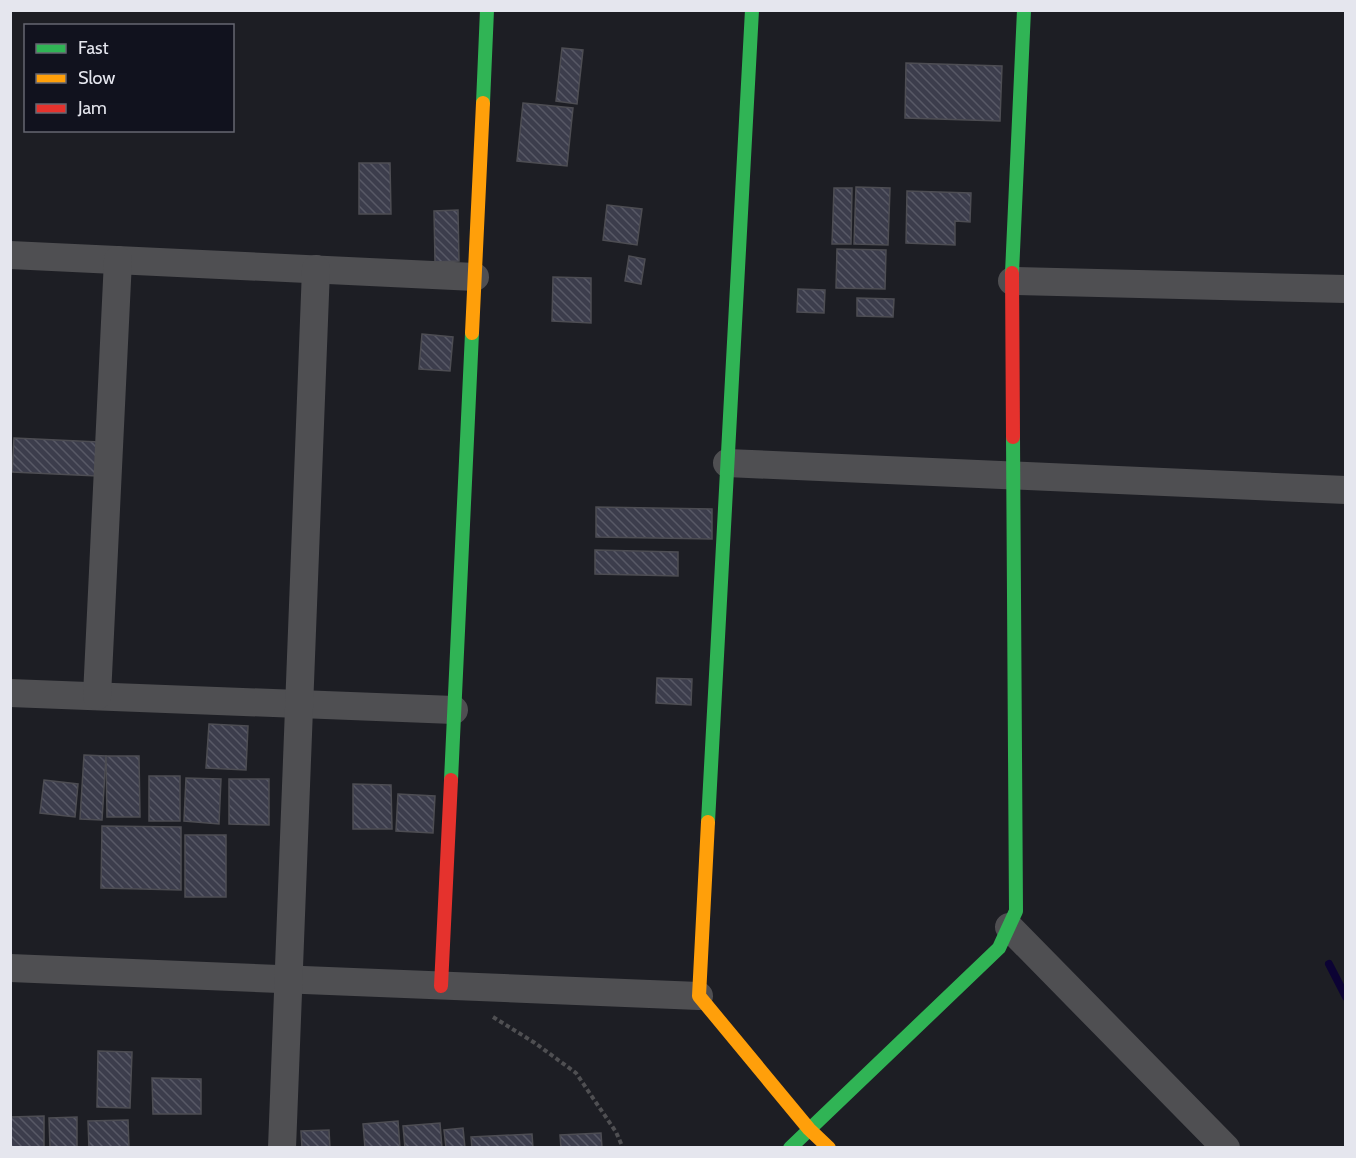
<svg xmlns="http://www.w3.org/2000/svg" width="1356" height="1158" font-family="Cabin,sans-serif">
	<defs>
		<pattern id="building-back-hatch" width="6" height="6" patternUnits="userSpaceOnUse" patternTransform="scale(1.5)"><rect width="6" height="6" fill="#3c3d4c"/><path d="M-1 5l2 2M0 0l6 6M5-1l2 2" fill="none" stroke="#585966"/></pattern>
	</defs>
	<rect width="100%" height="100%" fill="#1d1e24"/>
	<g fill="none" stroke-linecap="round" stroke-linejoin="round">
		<!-- stream -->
		<path stroke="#0c0334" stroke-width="8" d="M1329,964l17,33"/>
	</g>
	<!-- building -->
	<g fill="url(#building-back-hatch)" stroke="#4d4d53" stroke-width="1.5">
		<path d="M562,48l21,2 -6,54 -21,-3z"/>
		<path d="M906,63l96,3 -2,55 -95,-3z"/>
		<path d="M523,103l50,5 -6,58 -50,-5z"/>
		<path d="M359,163h31l1,51h-32z"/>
		<path d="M856,187l34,1 -2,57 -34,-1z"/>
		<path d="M834,188h18l-1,56h-19z"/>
		<path d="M907,191l64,2 -1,29 -15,-1v24l-49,-2z"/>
		<path d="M607,205l35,4 -5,36 -34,-5z"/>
		<path d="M458,210l1,51 -24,1 -1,-51z"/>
		<path d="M837,249l49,1 -1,39 -49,-1z"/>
		<path d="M629,256l16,3 -4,25 -16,-3z"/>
		<path d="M553,277l38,1v45l-39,-2z"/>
		<path d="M798,289l27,1 -1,23 -27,-1z"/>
		<path d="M857,298l37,1 -1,18 -36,-1z"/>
		<path d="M422,334l31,3 -3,34 -31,-2z"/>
		<path d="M14,438l85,4 -2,34 -85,-4z"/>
		<path d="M596,507l116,2v30l-116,-2z"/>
		<path d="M595,550l83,2v24l-83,-2z"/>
		<path d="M657,678l35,1 -1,26 -35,-2z"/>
		<path d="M209,724l39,2 -2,44 -40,-2z"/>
		<path d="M84,755l22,1 -4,64 -22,-1z"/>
		<path d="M106,756h33l1,61h-33z"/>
		<rect x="149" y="776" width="31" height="45"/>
		<path d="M186,778l35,1 -2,45 -35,-3z"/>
		<path d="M229,779h40v46l-40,-1z"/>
		<path d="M44,780l34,4 -3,33 -35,-4z"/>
		<path d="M353,784l38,1 1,44h-39z"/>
		<path d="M398,794l37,2 -2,37 -37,-2z"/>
		<path d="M102,826l79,1v63l-80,-2z"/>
		<rect x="185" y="835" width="41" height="62"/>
		<path d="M98,1051l34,1 -2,56 -33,-1z"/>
		<path d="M152,1078l49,1v35h-48z"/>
		<path d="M44,1116v32h-34v-31z"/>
		<path d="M77,1117v31h-27l-1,-30z"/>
		<path d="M128,1120l1,28h-40l-1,-27z"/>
		<path d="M398,1121l2,27h-35l-2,-24z"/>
		<path d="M440,1123l2,25h-37l-2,-22z"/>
		<path d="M463,1128l2,20h-19l-2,-18z"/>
		<path d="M329,1130l1,18h-28l-1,-17z"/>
		<path d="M601,1133l1,15h-41l-1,-13z"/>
		<path d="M532,1134l1,14h-61l-1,-11z"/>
	</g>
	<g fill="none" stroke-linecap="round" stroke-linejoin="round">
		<!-- path -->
		<path stroke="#4f4f52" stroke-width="4" stroke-dasharray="4.5 3" stroke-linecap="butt" d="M493,1017l42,26 41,30 40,59 7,16"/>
		<!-- street -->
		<g stroke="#4f4f52" stroke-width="28">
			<path d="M10,255l465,22"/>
			<path d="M1012,281l334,8"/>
			<path d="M727,463l619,27"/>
			<path d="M10,693l444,17"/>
			<path d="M97,696l21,-436"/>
			<path d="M1009,927l217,221"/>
			<path d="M10,968l689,28"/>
			<path d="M282,1148l34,-879"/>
		</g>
		<!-- fast -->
		<g stroke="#30b455" stroke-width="14">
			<path d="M483,103l4,-93"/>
			<path d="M1012,273l12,-263"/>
			<path d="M451,780l21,-447"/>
			<path d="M708,822l44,-812"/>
			<path d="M790,1148l209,-200 17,-37 -3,-474"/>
		</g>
		<!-- slow -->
		<g stroke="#ff9f0a" stroke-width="14">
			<path d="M472,333l11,-230"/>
			<path d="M708,822l-9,174 110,133 20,19"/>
		</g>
		<!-- jam -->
		<g stroke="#e5322d" stroke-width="14">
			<path d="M1012,273l1,164"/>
			<path d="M441,986l10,-206"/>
		</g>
	</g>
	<!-- border -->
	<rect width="1356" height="1158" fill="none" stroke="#e5e6ee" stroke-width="24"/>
	<!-- legend -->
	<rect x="24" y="24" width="210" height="108" fill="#11121e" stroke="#666771" stroke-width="1.5"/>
	<rect x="36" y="44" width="30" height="9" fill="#30b455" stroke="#666771" stroke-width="1.5"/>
	<text x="78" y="54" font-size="18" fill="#e5e6ee">Fast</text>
	<rect x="36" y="74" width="30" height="9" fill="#ff9f0a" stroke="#666771" stroke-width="1.5"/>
	<text x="78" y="84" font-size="18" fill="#e5e6ee">Slow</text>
	<rect x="36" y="104" width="30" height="9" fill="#e5322d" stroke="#666771" stroke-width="1.5"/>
	<text x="78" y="114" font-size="18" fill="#e5e6ee">Jam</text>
</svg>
